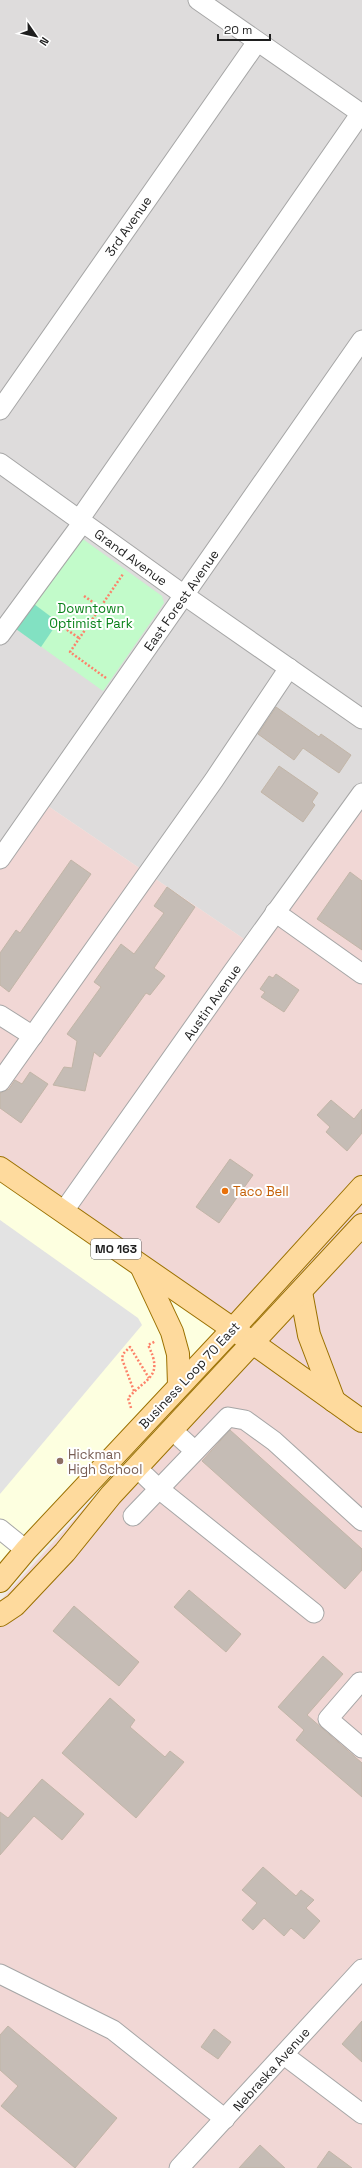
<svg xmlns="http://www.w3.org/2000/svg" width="362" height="2168" font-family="'Space Grotesk',sans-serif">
	<rect width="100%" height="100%" fill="#f0ede6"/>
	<!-- residential -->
	<path fill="#dedcdc" d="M0,0h362v783l-112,160 -208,-141 -42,60z"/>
	<!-- commercial -->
	<path fill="#f1d7d5" d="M362,783v1385h-362v-567l241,-266 -241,-169v-304l42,-60 208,141z"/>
	<!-- education -->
	<path fill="#fdffe0" d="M0,1166l241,169 -241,253z"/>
	<!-- park -->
	<path fill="#c2fbca" d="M80,537l82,59 2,7 -61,88 -88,-63z"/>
	<!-- pitch -->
	<path fill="#82e1c2" d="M34,604l24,18 -17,25 -25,-18z"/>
	<!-- parking -->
	<path fill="#e3e3e3" d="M0,1220l138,98 4,7 -142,169z"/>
	<!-- building -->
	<g fill="#c5bcb5" stroke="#c2b5a7">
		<path d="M276,707l43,30 2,-3 30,21 -12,18 -36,-25 -9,12 -36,-26z"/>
		<path d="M279,766l39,27 -6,9 3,3 -12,17 -42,-30z"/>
		<path d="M71,860l20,14 -82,118 -9,-7v-32l16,-23 4,3z"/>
		<path d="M350,872l12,9v69l-45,-31z"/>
		<path d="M167,887l28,20 -41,61 11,8 -15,19 -4,-2 -46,64 -6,-5 -9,39 -32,-6 11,-18 8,1 5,-27 -10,-7 34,-47 -7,-5 27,-38 13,10 30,-41 -10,-7z"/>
		<path d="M276,974l23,16 -15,22 -23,-15 4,-5 -5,-3 9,-13 4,2z"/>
		<path d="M30,1072l18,12 -27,39 -21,-15v-15l9,-4 6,-9 7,4z"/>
		<path d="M331,1100l23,19 8,-10v24l-15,18 -21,-19 4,-5 -13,-12z"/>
		<path d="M230,1159l23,16 -34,48 -23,-16z"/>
		<path d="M230,1430l132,119v21l-17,19 -143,-128z"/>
		<path d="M189,1590l52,44 -15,18 -52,-45z"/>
		<path d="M74,1606l65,56 -20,24 -66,-55z"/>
		<path d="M323,1656l20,18 -36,41 55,48v34l-66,-57 8,-10 -26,-23z"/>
		<path d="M110,1698l25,22 -5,7 35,30 5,-6 14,11 -48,56 -74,-65z"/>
		<path d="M42,1779l42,35 -22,26 -28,-24 -34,39v-43l8,6z"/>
		<path d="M263,1867l33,29 5,-6 13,10 -8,8 14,13 -16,18 -13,-11 -7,8 -20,-18 -11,12 -11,-10 15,-17 -15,-13z"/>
		<path d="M362,2021v41l-20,-18z"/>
		<path d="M8,2026l109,92 -42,50 -74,-62 17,-20 -18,-16v-35z"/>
		<path d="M214,2029l17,13 -13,17 -17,-12z"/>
		<path d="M260,2145l25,23h-46z"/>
		<path d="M329,2151l23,17h-35z"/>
	</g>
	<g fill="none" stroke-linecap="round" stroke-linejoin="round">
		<!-- minor casing -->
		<g stroke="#a6a6a6" stroke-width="21">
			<g id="minor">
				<path d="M198,0l164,114"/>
				<path d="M0,410l257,-368"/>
				<path d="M0,463l184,132 178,124"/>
				<path d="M79,520l282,-407"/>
				<path d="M0,635l83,-113"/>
				<path d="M0,859l362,-519"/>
				<path d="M275,912l87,62"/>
				<path d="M0,1015l33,21"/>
				<path d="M0,1082l214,-302 75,-112"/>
				<path d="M63,1212l171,-242 128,-177"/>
				<path d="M172,1430l23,21"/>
				<path d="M137,1468l22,21 155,124"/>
				<path d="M133,1516l95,-99 17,3 29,21 88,80"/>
				<path d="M0,1529l26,21"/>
				<path d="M362,1684l-2,-2 -32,37 34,29"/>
				<path d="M0,1974l113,56 112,89"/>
				<path d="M284,2055l78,59"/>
				<path d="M179,2168l183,-199"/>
			</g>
		</g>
		<!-- major casing -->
		<g stroke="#9b7100" stroke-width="24">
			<g id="major">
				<path d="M0,1168l253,175 109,78"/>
				<path d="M142,1268l30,64 6,22 1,31"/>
				<path d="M301,1292l8,43 25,66"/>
				<path d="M0,1581l26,-31 207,-221 129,-142"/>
				<path d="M0,1615l15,-10 50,-53 46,-57 251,-270"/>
			</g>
		</g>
		<!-- path -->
		<g stroke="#fd826a" stroke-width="2.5" stroke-dasharray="2 2" stroke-linecap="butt">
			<path d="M84,596l16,11"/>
			<path d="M57,623l22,15"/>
			<path d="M106,678l-36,-26 53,-78"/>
			<path d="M134,1391l-12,-32 1,-5 7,-7 19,31"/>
			<path d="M131,1408l-3,-10c19,-21 36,-21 20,-53l8,-4"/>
		</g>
		<!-- minor -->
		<use href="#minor" stroke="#fff" stroke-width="19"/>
		<!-- major -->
		<use href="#major" stroke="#feda9d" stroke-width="22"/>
	</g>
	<!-- markers -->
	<circle fill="#e8710a" stroke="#fff" stroke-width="1.5" cx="225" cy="1191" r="4"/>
	<circle fill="#8d6e63" stroke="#fff" stroke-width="1.5" cx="60" cy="1461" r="4"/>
	<g text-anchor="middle" stroke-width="4" stroke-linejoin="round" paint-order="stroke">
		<!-- shield labels -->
		<rect fill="#fff" stroke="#626262" stroke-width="1" x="91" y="1239" width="50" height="20" rx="3"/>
		<g font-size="12" font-weight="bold" fill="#1f1f1f">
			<text x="116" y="1253">MO 163</text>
		</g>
		<!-- street labels -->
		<g font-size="13" fill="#1f1f1f" stroke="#fff">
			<text transform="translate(128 226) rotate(-55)" y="5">3rd Avenue</text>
			<text transform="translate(131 557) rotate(36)" y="5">Grand Avenue</text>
			<text transform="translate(181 600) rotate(-55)" y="5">East Forest Avenue</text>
			<text transform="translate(212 1002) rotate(-55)" y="5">Austin Avenue</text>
			<text transform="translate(189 1375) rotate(-47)" y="5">Business Loop 70 East</text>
			<text transform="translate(271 2069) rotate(-48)" y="5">Nebraska Avenue</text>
		</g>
		<!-- park labels -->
		<g font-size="13" fill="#09821a" stroke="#fff">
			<text x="91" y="613">Downtown<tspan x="91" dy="15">Optimist Park</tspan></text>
		</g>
		<!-- food labels -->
		<g font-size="13" fill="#c56008" stroke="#fff" text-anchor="start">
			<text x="233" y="1196">Taco Bell</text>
		</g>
		<!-- education labels -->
		<g font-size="13" fill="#785e54" stroke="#fff" text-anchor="start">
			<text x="68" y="1459">Hickman<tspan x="68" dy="15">High School</tspan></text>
		</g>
	</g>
	<!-- north arrow -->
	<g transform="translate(36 36) rotate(124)" stroke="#ffffff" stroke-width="3" paint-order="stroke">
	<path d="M0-3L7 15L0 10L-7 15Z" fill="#1f1f1f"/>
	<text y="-6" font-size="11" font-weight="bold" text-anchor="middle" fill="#1f1f1f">N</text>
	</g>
	<!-- scale -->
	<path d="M218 34v6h52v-6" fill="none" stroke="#1f1f1f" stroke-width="2"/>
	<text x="224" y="34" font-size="12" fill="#1f1f1f" stroke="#ffffff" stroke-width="3" paint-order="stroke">20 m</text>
</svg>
